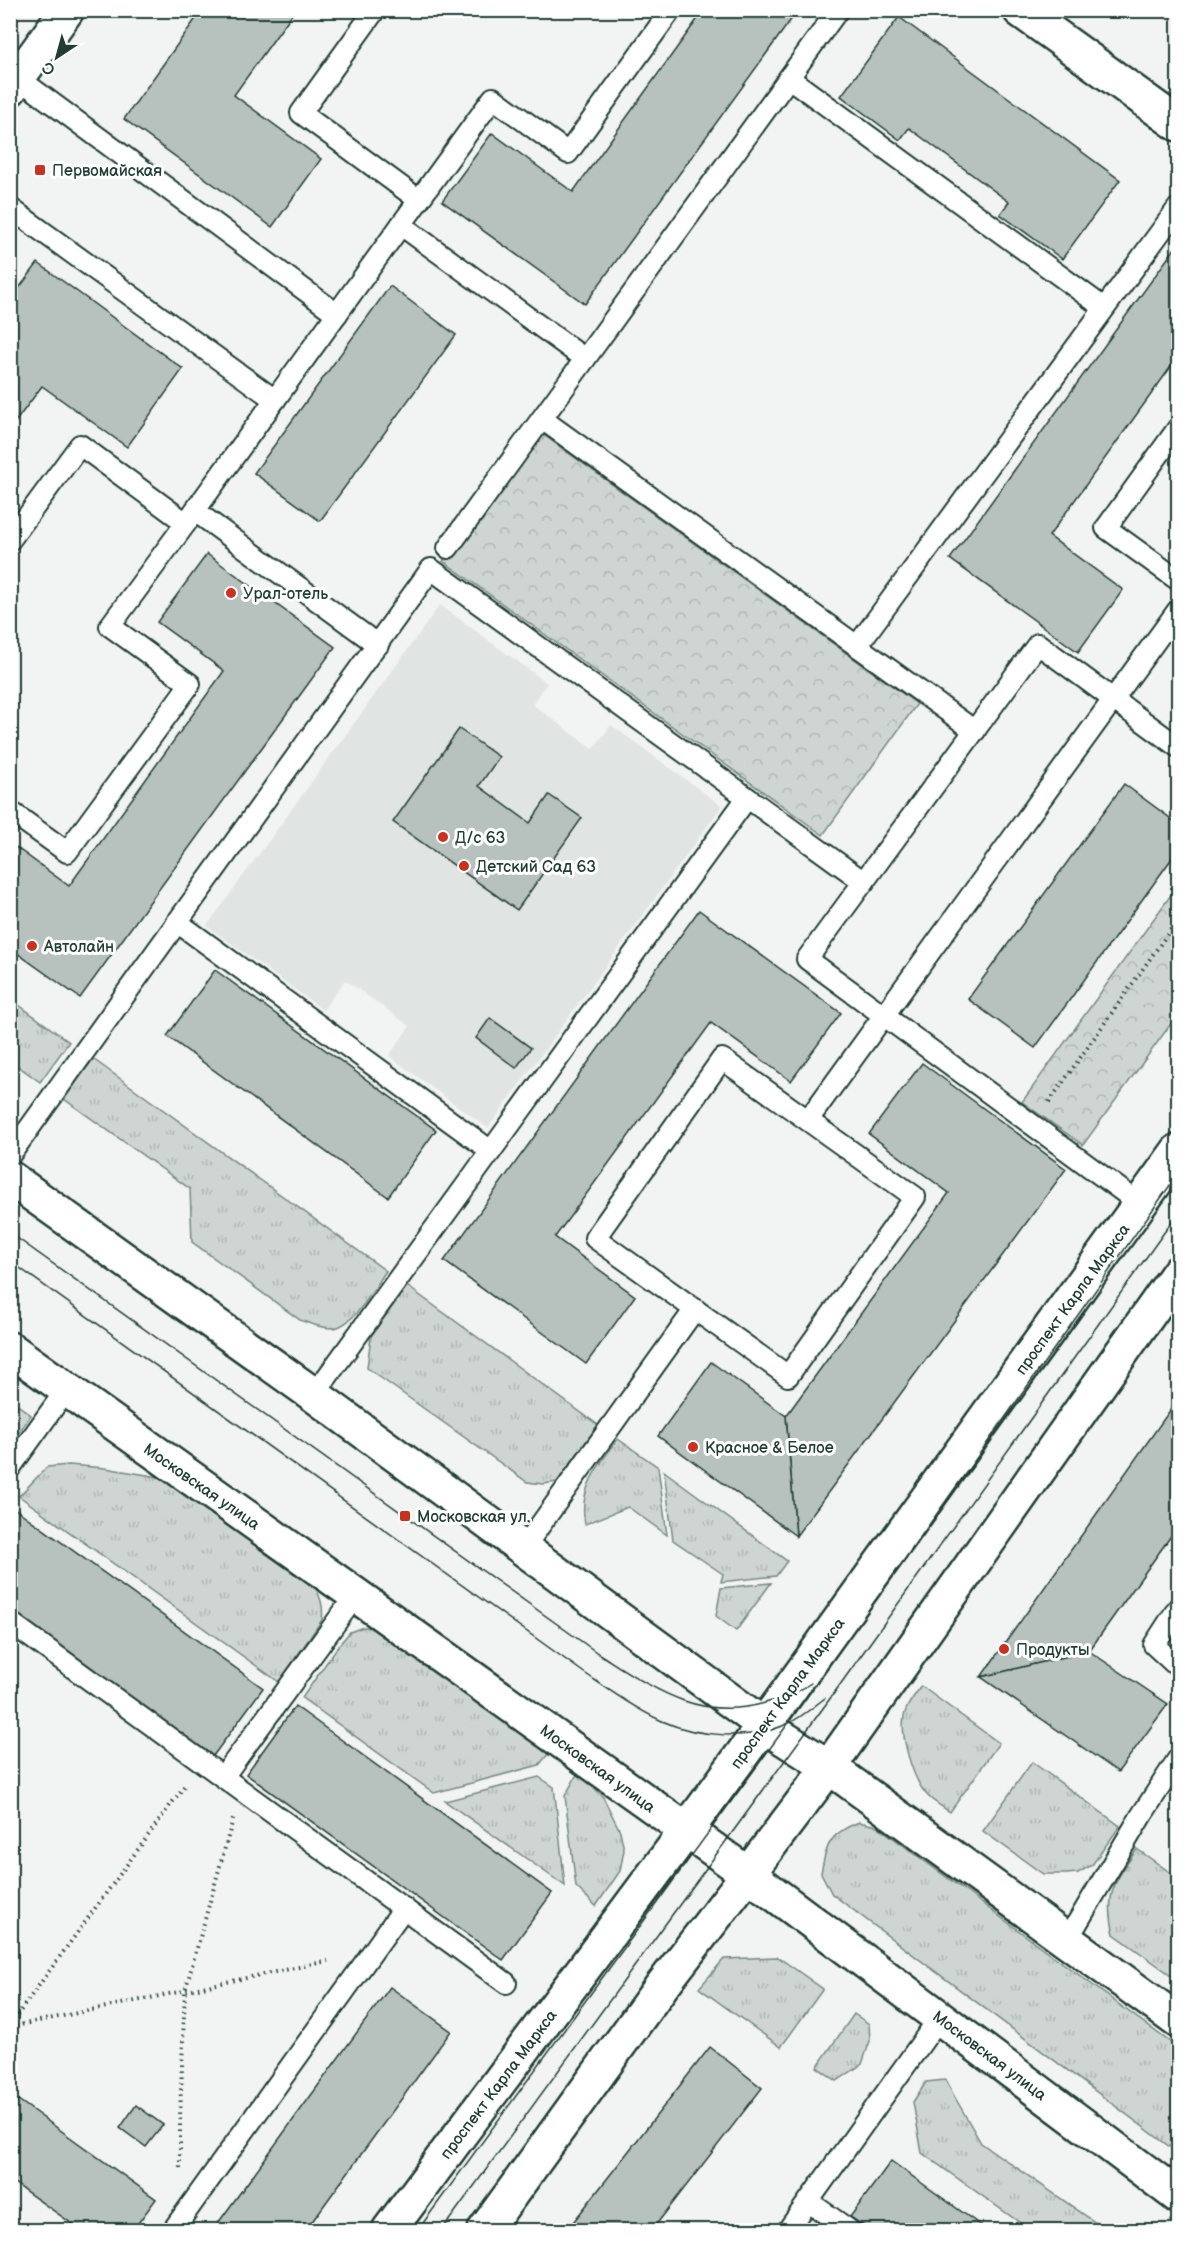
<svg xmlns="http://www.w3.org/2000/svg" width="1189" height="2241" font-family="'Balsamiq Sans',sans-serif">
	<defs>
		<pattern id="grass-tufts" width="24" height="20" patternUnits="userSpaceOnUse" patternTransform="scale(1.5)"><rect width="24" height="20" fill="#ced5d3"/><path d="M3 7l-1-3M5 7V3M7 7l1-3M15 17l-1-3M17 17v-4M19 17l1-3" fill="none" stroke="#b0b8b6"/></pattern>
		<pattern id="forest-crowns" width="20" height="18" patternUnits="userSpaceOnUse" patternTransform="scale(1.5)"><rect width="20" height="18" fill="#ced5d3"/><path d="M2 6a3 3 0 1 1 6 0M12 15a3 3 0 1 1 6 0" fill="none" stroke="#b0b8b6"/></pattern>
	</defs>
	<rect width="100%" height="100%" fill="#f2f3f3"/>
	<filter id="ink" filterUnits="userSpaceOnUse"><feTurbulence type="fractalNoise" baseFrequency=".0167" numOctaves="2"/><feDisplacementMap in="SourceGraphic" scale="12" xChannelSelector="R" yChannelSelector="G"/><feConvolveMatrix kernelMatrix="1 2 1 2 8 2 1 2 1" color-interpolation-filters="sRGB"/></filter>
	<g filter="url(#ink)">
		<!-- built -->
		<path fill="#e0e4e3" d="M440,605l107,78 -15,21 61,45 18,-24 111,81 -234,322 -99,-72 21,-30 -65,-46 -22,30 -116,-84z"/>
		<!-- grass -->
		<g fill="url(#grass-tufts)" stroke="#768984" stroke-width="1.5">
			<path d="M11,999l58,43 -29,40 -29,-21z"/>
			<path d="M93,1059l293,212c-11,16 -33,57 -54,57 -11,0 -22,-4 -32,-8l-108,-78 -2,-53 -126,-90z"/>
			<path d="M407,1286l191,139 -41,57 -14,2 -16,-2 -160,-114 4,-32z"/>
			<path d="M11,1400l20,15 -20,29z"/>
			<path d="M618,1439l40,28 9,68 -39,-28 -43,17c-7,-35 13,-58 33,-85z"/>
			<path d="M69,1465l36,3 60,10 149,106c6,13 10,21 8,36l-43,62 -260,-186 28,-29z"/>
			<path d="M664,1471l123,90 -11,15 -55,6 2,-8 -50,-34z"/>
			<path d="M771,1583l-35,48 -20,-15 5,-28z"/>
			<path d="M363,1627l13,1 174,124 -11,13 -105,28 -132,-95 36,-52 12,-14z"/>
			<path d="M921,1686l78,57 -49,69c-7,-5 -17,-10 -23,-17 -14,-15 -30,-65 -21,-85 3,-8 10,-16 15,-24z"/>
			<path d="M1032,1762l88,64 -28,39 -14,8 -12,1h-23l-60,-43z"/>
			<path d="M578,1773l24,22 18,36 4,19 -4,21 -24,35 -20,-19 -11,-91z"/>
			<path d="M539,1777l15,10 11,99 -120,-85z"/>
			<path d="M859,1822l18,4 301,222v105l-346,-259 -11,-21c6,-30 8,-39 38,-51z"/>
			<path d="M1137,1849l41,29v102l-64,-46c-10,-42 1,-52 23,-85z"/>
			<path d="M778,1957l45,32 -42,58 -82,-59 25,-29z"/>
			<path d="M854,2014l15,10 1,17 -8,23 -25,17 -20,-14z"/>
			<path d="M945,2080l36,63 125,87h-76l-108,-77 -9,-51 13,-20z"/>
		</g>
		<!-- forest -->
		<g fill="url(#forest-crowns)" stroke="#768984" stroke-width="1.5">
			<path d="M538,431l379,273 -94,131 -380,-274z"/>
			<path d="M1178,885v129l-95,131 -61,-43z"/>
		</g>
		<!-- building -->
		<g fill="#b7c1bd" stroke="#1f3d34" stroke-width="1.5">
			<path d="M202,10h93l-61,85 87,64 -49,68 -148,-108z"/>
			<path d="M704,10h94l-213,294 -143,-103 50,-68 81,59z"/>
			<path d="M899,17l221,163 -58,79 -62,-45 9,-12 -100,-74 -9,12 -59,-44z"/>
			<path d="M1178,244v113l-129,179 74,54 -45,62 -128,-93z"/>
			<path d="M38,263l145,106 -56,78 -85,-61 -32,43v-129z"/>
			<path d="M390,286l66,49 -136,186 -66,-48z"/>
			<path d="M207,554l128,93 -255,351 -70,-50v-105l59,43 155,-215 -67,-49z"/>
			<path d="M459,729l40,28 -20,29 51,37 19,-28 33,23 -65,92 -124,-88z"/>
			<path d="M1124,784l54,40v26l-143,198 -67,-49z"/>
			<path d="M699,910l142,103 -50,68 -80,-58 -156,214 80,59 -49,68 -142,-103z"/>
			<path d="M215,970l221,160 -48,67 -221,-161z"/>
			<path d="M490,1018l41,30 -15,20 -40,-30z"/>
			<path d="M922,1063l144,106 -270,367 -10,-120 163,-223 -80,-59z"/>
			<path d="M711,1362l75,54 10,120 -138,-100z"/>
			<path d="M1178,1399v127l-89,125 -108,26z"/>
			<path d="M10,1505l253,183 -50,68 -203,-147z"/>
			<path d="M1089,1651l79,53 -50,68 -137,-95z"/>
			<path d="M295,1706l257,187 -49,67 -257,-186z"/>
			<path d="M390,1987l61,44 -145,199h-93z"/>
			<path d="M710,2047l52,41 -110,142h-85z"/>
			<path d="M10,2094l146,105 -23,31h-52l-71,-50z"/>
			<path d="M136,2105l27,20 -17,22 -26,-19z"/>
			<path d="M891,2161l96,69h-117l-20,-13z"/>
		</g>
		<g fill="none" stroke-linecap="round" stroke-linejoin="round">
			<!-- lane casing -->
			<g stroke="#1f3d34" stroke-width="24">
				<g id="lane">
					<path d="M375,10l-74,103 118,87 74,-102 75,55 103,-143"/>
					<path d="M18,78l319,236"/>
					<path d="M789,78l315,230"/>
					<path d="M10,208l265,192"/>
					<path d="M401,225l184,134"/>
					<path d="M542,419l433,312"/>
					<path d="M1178,428l-72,100 72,52"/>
					<path d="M195,511l183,134"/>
					<path d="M186,523l233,-323"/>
					<path d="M10,540l70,-95 106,78 -76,103 80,58 -123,168 -57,-41"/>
					<path d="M448,548l390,-538"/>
					<path d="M857,646l321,-438"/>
					<path d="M177,922l314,229"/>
					<path d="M722,1059l193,138 -127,179 -193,-138z"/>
					<path d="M808,1120l370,-510"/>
					<path d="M10,1155l421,-586 433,313"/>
					<path d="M1140,1204l-333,-245 231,-315 140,103"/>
					<path d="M314,1395l433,-597"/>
					<path d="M10,1468l56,-78"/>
					<path d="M523,1549l172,-240"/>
					<path d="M1178,1608l-24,37 24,22"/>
					<path d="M10,1622l496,361"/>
					<path d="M223,1777l133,-182"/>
					<path d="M1067,1940l74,-124 37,-57"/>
					<path d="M809,2202l40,28"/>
					<path d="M173,2230l231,-322"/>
					<path d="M788,2230l152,-213"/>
				</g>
			</g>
			<!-- street casing -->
			<g stroke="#1f3d34" stroke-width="38">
				<path id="street" d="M1020,10l158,114"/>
			</g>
			<!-- secondary casing -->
			<g stroke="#1f3d34" stroke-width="38">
				<g id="secondary">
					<path d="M10,89l57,-79"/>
					<path d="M764,1725l414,-574"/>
					<path d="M829,1767l349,-494"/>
					<path d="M389,2230l297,-399"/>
					<path d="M485,2230l176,-243 87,-113"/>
				</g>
			</g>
			<!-- primary casing -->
			<g stroke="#1f3d34" stroke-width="38">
				<g id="primary">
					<path d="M10,1178l304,217 455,334 60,38 349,254"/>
					<path d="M10,1349l738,525 430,322"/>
					<path d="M686,1831l78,-106"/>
					<path d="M748,1874l81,-107"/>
				</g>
			</g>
			<!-- path -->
			<g stroke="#1f3d34" stroke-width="4" stroke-dasharray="1.5 4.5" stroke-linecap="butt">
				<path d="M1049,1102l129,-183"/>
				<path d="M10,2025l175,-240"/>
				<path d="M10,2027l318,-66"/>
				<path d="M180,2168v-52l5,-125 48,-172"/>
			</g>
			<!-- lane -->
			<use href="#lane" stroke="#fff" stroke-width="20"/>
			<!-- street -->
			<use href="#street" stroke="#fff" stroke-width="33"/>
			<!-- secondary -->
			<use href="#secondary" stroke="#fff" stroke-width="33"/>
			<!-- primary -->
			<use href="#primary" stroke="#fff" stroke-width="33"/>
			<!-- tram -->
			<g stroke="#1f3d34" stroke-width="1.5">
				<path d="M10,1233l589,421c54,34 99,68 166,49 18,-5 31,-9 46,-20"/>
				<path d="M10,1261l573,411c25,17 51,36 79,49 36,16 89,20 125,3 14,-6 26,-17 38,-26"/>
				<path d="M418,2230l369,-505 391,-551"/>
				<path d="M442,2230l395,-541 341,-476"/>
			</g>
		</g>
	</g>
	<!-- markers -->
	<g fill="#c8321e" stroke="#fff" stroke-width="2">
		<rect x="34" y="164" width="12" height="12" rx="3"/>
		<circle cx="231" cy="593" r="6"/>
		<circle cx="443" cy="837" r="6"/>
		<circle cx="464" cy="866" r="6"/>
		<circle cx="32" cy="946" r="6"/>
		<circle cx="693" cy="1447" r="6"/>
		<rect x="399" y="1510" width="12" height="12" rx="3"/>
		<circle cx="1004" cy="1649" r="6"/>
	</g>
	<g text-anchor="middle" stroke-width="6" stroke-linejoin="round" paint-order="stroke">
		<!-- poi labels -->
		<g font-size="16" fill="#1f3d34" stroke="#fff" text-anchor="start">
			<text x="52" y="176">Первомайская</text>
			<text x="243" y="599">Урал-отель</text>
			<text x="455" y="843">Д/с 63</text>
			<text x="476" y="872">Детский Сад 63</text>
			<text x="44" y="952">Автолайн</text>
			<text x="705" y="1453">Красное &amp; Белое</text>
			<text x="417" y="1522">Московская ул.</text>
			<text x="1016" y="1655">Продукты</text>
		</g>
		<!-- street labels -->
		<g font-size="16" fill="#1f3d34" stroke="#fff">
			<text transform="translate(1072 1299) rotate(-54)" y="6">проспект Карла Маркса</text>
			<text transform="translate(202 1486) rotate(35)" y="6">Московская улица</text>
			<text transform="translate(787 1693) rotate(-54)" y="6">проспект Карла Маркса</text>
			<text transform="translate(598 1768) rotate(36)" y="6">Московская улица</text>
			<text transform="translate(990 2055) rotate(37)" y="6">Московская улица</text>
			<text transform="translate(498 2084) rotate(-53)" y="6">проспект Карла Маркса</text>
		</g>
	</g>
	<!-- margin -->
	<rect width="1189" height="2241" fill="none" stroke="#fff" stroke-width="36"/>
	<rect x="18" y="18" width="1153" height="2205" fill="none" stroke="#1f3d34" stroke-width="2" filter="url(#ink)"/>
	<!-- north arrow -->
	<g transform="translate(57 57) rotate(216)" stroke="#ffffff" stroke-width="4.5" paint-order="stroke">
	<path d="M0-4.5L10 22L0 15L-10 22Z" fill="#1f3d34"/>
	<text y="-9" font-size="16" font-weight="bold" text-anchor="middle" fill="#1f3d34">С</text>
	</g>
</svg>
